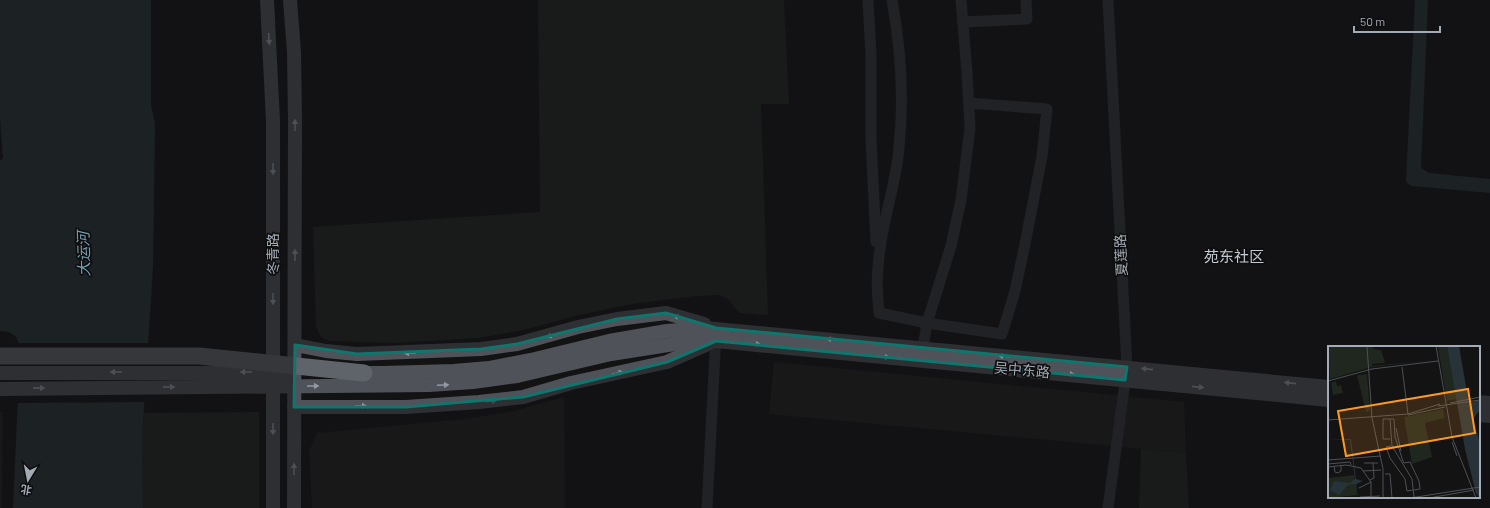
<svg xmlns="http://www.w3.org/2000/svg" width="1490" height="508" font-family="Barlow,'Noto Sans SC',sans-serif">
	<rect width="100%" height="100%" fill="#131314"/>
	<!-- built -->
	<g fill="#1f1f21">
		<path d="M774,362l410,40 2,51 -417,-39z"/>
		<path d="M564,397l1,111h-253l-3,-57 8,-18 149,-14 48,-8z"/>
		<path d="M0,412h3l-1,96h-2z"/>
	</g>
	<!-- green -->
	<g fill="#1f271f">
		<path d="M538,0h246l5,104h-28l7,211 -29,-2 -11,-14 -9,-4 -23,1 -64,8 -53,11 -55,15 -46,8 -83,5 -65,-2 -9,-4 -5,-10 -3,-100 227,-15z"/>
		<path d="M259,412v96h-116l-1,-68 2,-27z"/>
		<path d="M1141,449l45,4 3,55h-50z"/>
	</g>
	<!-- water -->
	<g fill="#283339">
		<path d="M0,0h151v105l4,19 -2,142 -11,174 1,68h-130l7,-156c-2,-15 -4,-20 -20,-21v-170l3,-3 -3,-39z"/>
		<path d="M1415,0h13l-7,168 8,5 61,6v14l-78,-7 -4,-2 -2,-3z"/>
	</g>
	<!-- pier -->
	<path fill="#131314" d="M17,343h133l-4,59 -130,1 2,-51z"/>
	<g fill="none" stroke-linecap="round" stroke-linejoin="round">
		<!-- minor -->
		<g stroke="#33353a" stroke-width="11">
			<path d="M868,0l3,55v85l5,102"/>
			<path d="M892,0c9,49 12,99 7,148 -2,26 -10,52 -15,78 -3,13 -5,28 -6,42 -2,15 0,30 1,45l48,10 75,11 13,-43 10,-47 17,-88 5,-47 -78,-6"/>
			<path d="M1108,0l19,367 -19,141"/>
			<path d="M963,22l64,-3 -1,-19"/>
			<path d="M923,348l4,-25 24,-77 10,-46 9,-72 -3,-56 -6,-72"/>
			<path d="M707,508l9,-175"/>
		</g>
		<!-- major -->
		<g stroke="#4f5259" stroke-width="14">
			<path d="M267,0l6,121v387"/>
			<path d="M290,0l4,52 1,69 -1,387"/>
			<path d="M295,345l31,6 31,3 124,-5 36,-5 61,-17 39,-8 49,-6 38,11"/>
			<path d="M383,373l71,-2 35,-3 46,-9 74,-18 58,-10 38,-3 624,59"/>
			<path d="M517,376l94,-22 76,-12 29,-1 613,59"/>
			<path d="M1479,402l11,1"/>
			<path d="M294,407h112l73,-5 44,-5 48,-14 96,-21 43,-19"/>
			<path d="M1479,415l11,1"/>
		</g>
		<!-- major-bridge -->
		<g stroke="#4f5259" stroke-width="14">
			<path d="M0,373h294"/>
			<path d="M353,373h30"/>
			<path d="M0,389l429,-4 44,-3 44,-6"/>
		</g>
		<!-- highway-bridge -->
		<path stroke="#5f646b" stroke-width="17" d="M0,356h199l165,17"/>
	</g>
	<!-- one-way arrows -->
	<defs><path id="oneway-solid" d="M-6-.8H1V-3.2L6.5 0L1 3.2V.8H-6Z"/></defs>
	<g fill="#9299a3">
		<use href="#oneway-solid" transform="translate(269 39) rotate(86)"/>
		<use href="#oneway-solid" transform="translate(295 125) rotate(-90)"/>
		<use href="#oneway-solid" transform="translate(273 169) rotate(90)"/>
		<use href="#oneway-solid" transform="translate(295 255) rotate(-90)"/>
		<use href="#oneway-solid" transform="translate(273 299) rotate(90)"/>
		<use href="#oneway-solid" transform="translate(679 317) rotate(-163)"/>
		<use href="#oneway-solid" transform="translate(552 335) rotate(164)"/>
		<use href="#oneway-solid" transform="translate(832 339) rotate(-174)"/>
		<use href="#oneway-solid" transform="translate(755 344) rotate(5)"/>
		<use href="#oneway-solid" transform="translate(410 353) rotate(177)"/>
		<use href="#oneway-solid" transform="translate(1004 356) rotate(-174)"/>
		<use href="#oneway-solid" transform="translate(884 357) rotate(6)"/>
		<use href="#oneway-solid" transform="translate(1147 369) rotate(-174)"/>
		<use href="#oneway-solid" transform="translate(116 372) rotate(180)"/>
		<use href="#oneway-solid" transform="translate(246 372) rotate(-180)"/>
		<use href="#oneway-solid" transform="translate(618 373) rotate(-12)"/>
		<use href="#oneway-solid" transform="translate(1069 374) rotate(5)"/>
		<use href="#oneway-solid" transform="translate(1290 383) rotate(-174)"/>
		<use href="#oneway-solid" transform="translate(443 385) rotate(-3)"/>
		<use href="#oneway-solid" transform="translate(313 386)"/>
		<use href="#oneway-solid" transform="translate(169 387) rotate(-1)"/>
		<use href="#oneway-solid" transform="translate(1198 387) rotate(6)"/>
		<use href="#oneway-solid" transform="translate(39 388) rotate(-1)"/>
		<use href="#oneway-solid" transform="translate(491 401) rotate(-7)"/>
		<use href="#oneway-solid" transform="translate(361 406)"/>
		<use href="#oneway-solid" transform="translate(273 429) rotate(90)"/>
		<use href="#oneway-solid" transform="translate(294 469) rotate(-90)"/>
	</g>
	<!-- marked area -->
	<path d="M0 0H1490V508H0ZM666,313l50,15 411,39 -2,13 -409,-39 -49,21 -144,35 -117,10h-112l1,-62 62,9 124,-5 36,-5 100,-25z" fill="#131314" fill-opacity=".55" fill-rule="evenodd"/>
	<path fill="none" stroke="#0f766e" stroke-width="3" stroke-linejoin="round" d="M666,313l50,15 411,39 -2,13 -409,-39 -49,21 -144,35 -117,10h-112l1,-62 62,9 124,-5 36,-5 100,-25z"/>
	<g text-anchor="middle" stroke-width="3.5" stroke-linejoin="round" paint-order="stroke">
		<!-- street labels -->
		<g font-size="14" fill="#a3abb6" stroke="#0e0e0f">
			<text transform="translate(273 254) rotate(-90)" y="5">冬青路</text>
			<text transform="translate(1121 255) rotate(-93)" y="5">夏莲路</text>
			<text transform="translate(1022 370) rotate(5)" y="5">吴中东路</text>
		</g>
		<!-- water labels -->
		<g font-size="15" font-style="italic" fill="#779fb4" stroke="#0e0e0f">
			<text transform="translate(84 254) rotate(-91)" y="5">大运河</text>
		</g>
		<!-- neighbourhood labels -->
		<g font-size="15" fill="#c4c9d2" stroke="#0e0e0f">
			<text x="1234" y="262">苑东社区</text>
		</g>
	</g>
	<!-- overview -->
	<g transform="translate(1328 346)">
		<rect width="152" height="152" fill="#131314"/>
		<path d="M0,0h45v3l8,1 4,13 -13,1v2l61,-6 -61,7 -42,12zM119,0l10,53 -10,2 -9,-54zM39,28l3,37 -4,1 -9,-37zM8,35l1,5 4,-1 2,8 -10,2 -2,-12zM115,63l2,9 -20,5 7,34 -20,7 -8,-47zM26,129l3,20 -29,3v-20z" fill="#1f271f"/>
		<path d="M119,0h12l10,58 11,-5v11l-7,9 7,24v55l-4,-5 -11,-44zM23,93l5,40 7,2 -7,3 2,14 -3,-14 -7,1 -9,10 -9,-5 4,-9 16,2 5,-4 -5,-39h-22z" fill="#283339"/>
		<path fill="none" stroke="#4d5055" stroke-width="1" d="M39,0l5,72 11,51v29M108,0l16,91 24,61M74,21l6,47M0,35l44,-12 66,-8M122,57l30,-6M110,60l42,-6M80,69l37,-8M62,73l2,27 20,33 2,18M0,74l80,-6 32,-10M68,82l5,23M62,93h-7v-20h11l1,18 8,24 1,2 6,-1 9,19 1,8 -6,1M124,96l5,14M63,100l-5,1 4,11 15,21 2,12 6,-1M0,114l53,-4M36,117h14M0,118l22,-2 1,3M6,120l1,6 3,1 3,-2v-5M0,121l18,-2 15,3 10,14v16M35,125l18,-1M57,128h5l2,24M42,134l4,-2 -1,-15M31,142l12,-6M32,151l20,-1M82,152l70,-11M101,152l45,-8"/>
		<path fill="#fe9a21" fill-opacity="0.15" stroke="#fe9a21" stroke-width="2" d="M140,43l7,44 -129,23 -8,-45z"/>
		<rect width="152" height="152" fill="none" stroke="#a3abb6" stroke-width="2"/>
	</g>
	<!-- north arrow -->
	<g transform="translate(28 480) rotate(190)" stroke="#0e0e0f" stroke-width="3" paint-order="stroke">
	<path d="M0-3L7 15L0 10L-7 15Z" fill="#a3abb6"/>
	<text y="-6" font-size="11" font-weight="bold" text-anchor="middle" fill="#a3abb6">北</text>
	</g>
	<!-- scale -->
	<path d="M1354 26v6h86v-6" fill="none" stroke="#a3abb6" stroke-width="2"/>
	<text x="1360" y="26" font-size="12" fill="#a3abb6" stroke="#0e0e0f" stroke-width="3" paint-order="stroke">50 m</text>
</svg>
